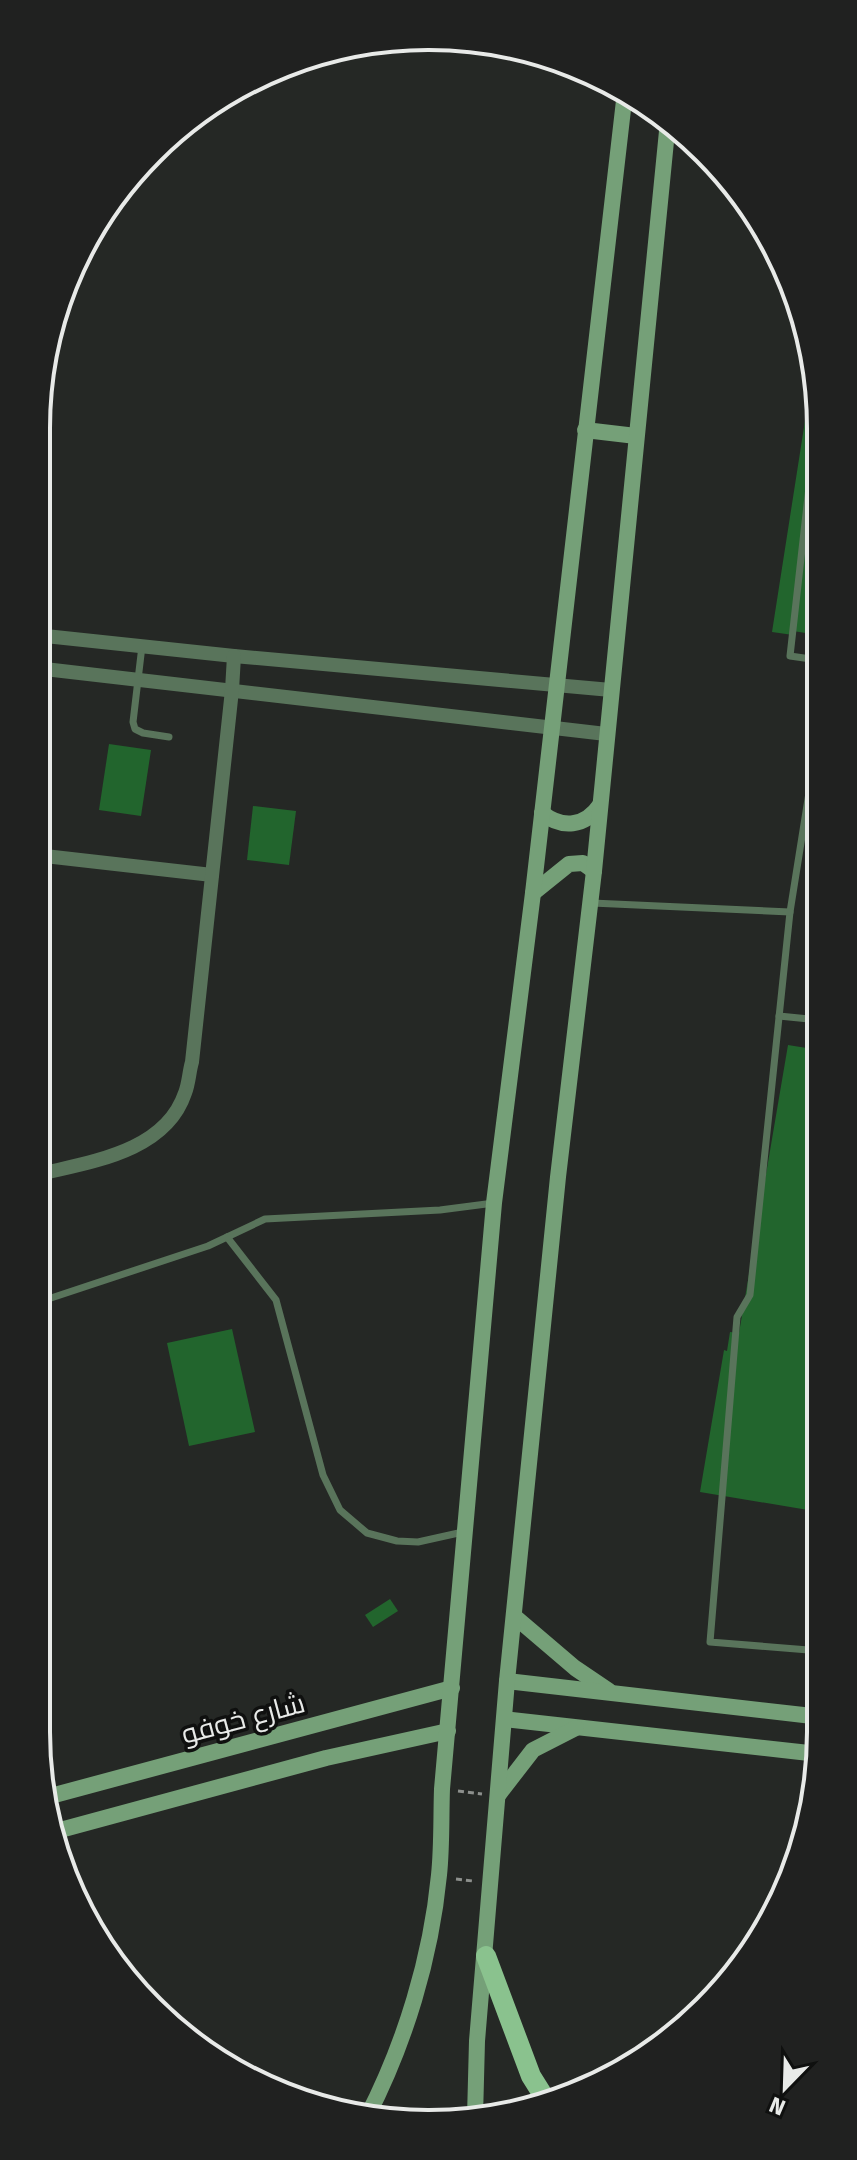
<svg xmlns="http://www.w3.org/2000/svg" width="857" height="2160" font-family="'Fira Sans',Cairo,sans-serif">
	<rect width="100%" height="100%" fill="#252825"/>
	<!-- building -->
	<g fill="#22652d">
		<path d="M814,363l4,14v258l-25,-4v4l-21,-3z"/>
		<path d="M109,744l42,6 -10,66 -42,-6z"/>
		<path d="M253,806l43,5 -7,54 -42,-5z"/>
		<path d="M36,978l8,1 -6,44h-2z"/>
		<path d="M788,1045l31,5 1,462 -120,-20 24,-142 3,1 3,-19 9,1z"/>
		<path d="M232,1329l23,103 -66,14 -22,-103z"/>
		<path d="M390,1599l8,12 -25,16 -8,-12z"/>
	</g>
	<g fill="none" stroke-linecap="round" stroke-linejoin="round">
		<!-- path -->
		<g stroke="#8d908d" stroke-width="3" stroke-dasharray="6 4" stroke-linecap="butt">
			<path d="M458,1791l24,3"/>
			<path d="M456,1879l17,2"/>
		</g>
		<!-- lane -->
		<g stroke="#59745b" stroke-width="7">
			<path d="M818,407l-28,249 28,4"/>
			<path d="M142,646l-9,76 2,7 8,4 26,4"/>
			<path d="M818,736l-28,176 -40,383 -13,22 -27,325 111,9"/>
			<path d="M592,903l198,9"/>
			<path d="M779,1016l40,4"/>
			<path d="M227,1237l49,63 47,175 17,35 27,23 30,8 21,1 45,-10"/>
			<path d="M36,1303l172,-57 57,-27 175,-9 54,-7"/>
		</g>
		<!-- street -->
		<g stroke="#59745b" stroke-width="14">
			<path d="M36,635l198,21 377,34"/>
			<path d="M36,668l570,66"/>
			<path d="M36,855l176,20"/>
			<path d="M36,1175c52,-13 129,-22 149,-82 4,-10 4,-21 7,-31l40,-372 2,-34"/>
		</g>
		<!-- secondary -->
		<g stroke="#75a078" stroke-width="16">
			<path d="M585,430l51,6"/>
			<path d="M542,813c20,16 43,14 58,-8"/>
			<path d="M533,893l36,-29 14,-1 11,8"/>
			<path d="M514,1616l61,52 34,23"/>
			<path d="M507,1681l314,36"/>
			<path d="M504,1719l314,35"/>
			<path d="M499,1794l34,-44 43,-22"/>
			<path d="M47,1797l405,-109"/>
			<path d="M53,1832l273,-74 122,-27"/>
			<path d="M367,2117c38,-74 64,-159 72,-242 3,-28 2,-57 3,-86l52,-586 39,-310 92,-801"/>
			<path d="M475,2117l2,-76 30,-360 51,-504 36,-306 74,-750"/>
		</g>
		<!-- primary -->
		<path stroke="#8ac28e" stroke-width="20" d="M486,1956l45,120 15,24"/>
	</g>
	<g text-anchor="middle" stroke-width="7" stroke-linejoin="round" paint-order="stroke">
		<!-- street labels -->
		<g font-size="28" fill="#e8eae8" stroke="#0f100f">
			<text transform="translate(243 1718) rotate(-15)" y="10">شارع خوفو</text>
		</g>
	</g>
	<!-- crop -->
	<path d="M0 0H857V2160H0ZM428 50H429A378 378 0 0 1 807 428V1732A378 378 0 0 1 429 2110H428A378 378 0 0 1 50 1732V428A378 378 0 0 1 428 50Z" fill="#202120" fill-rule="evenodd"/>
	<path fill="none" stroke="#e8eae8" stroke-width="4" d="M428 50H429A378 378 0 0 1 807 428V1732A378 378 0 0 1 429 2110H428A378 378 0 0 1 50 1732V428A378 378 0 0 1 428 50Z"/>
	<!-- north arrow -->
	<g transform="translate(785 2088) rotate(203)" stroke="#0f100f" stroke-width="6" paint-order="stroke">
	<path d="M0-6L14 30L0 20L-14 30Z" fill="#e8eae8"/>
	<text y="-12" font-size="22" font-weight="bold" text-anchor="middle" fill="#e8eae8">N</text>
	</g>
</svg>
